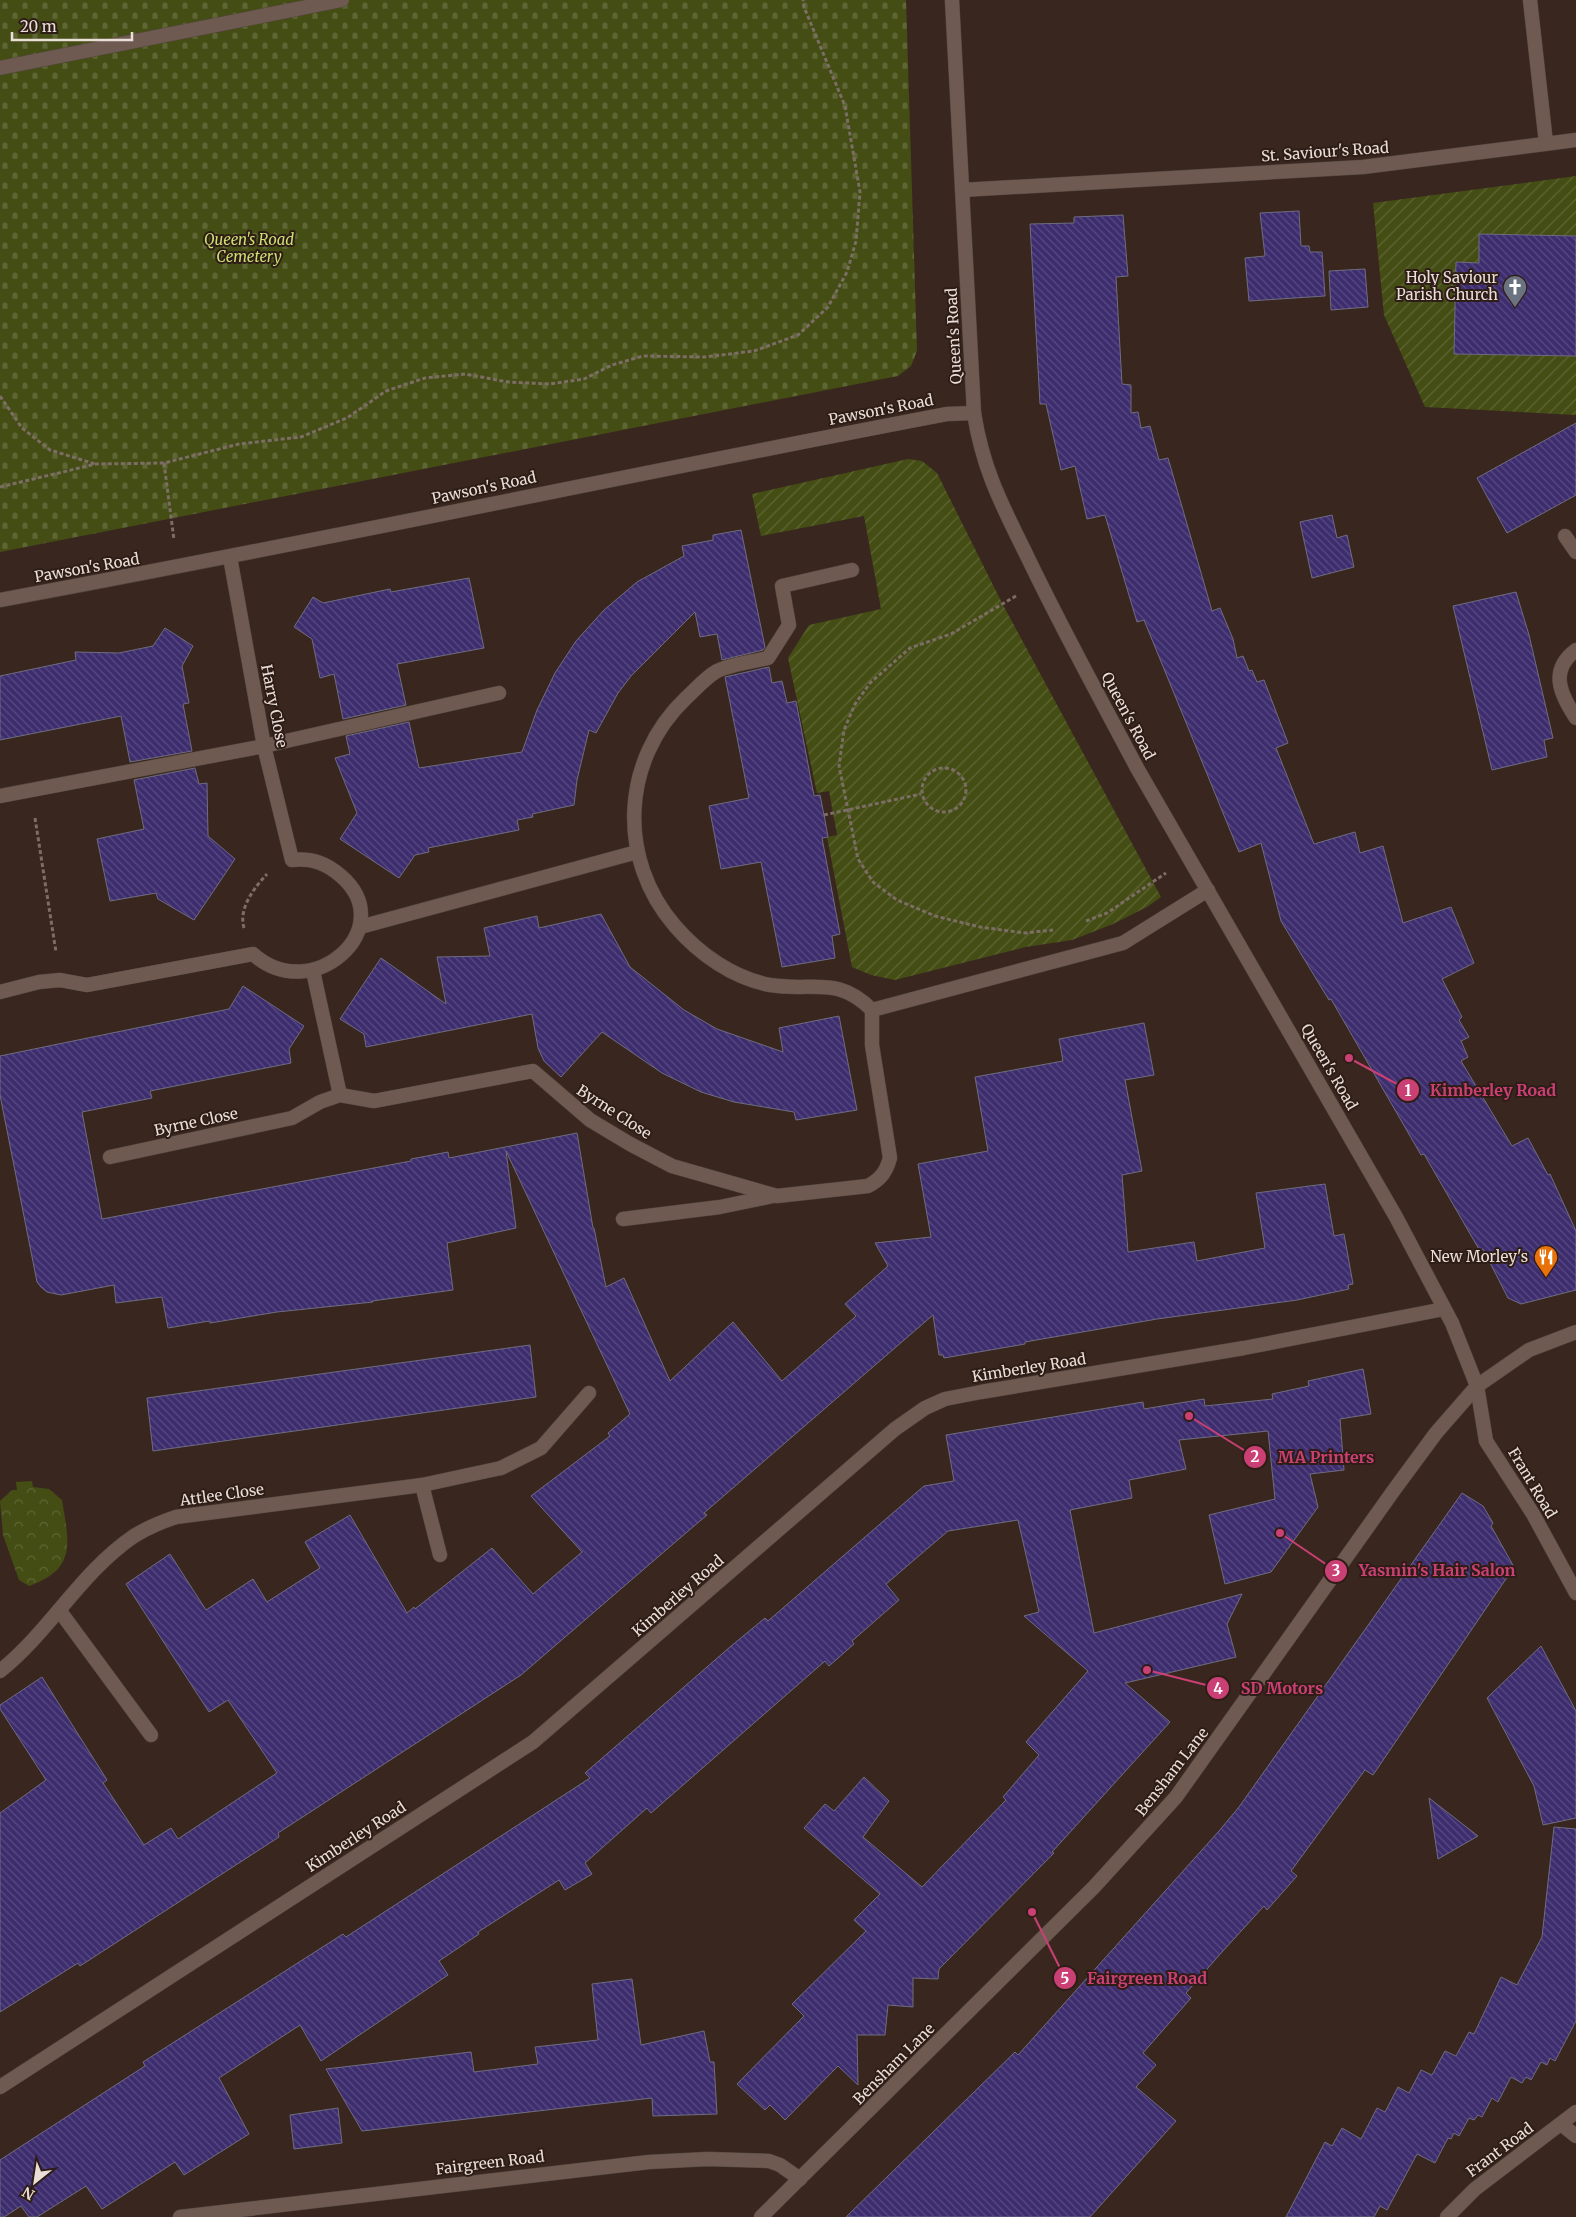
<svg xmlns="http://www.w3.org/2000/svg" width="1576" height="2217" font-family="Merriweather,serif">
	<defs>
		<pattern id="cemetery-stones" width="16" height="16" patternUnits="userSpaceOnUse" patternTransform="scale(1.25)"><rect width="16" height="16" fill="#444d14"/><path d="M2 7V4a2 2 0 0 1 4 0v3zM10 15v-3a2 2 0 0 1 4 0v3z" fill="#5f6635"/></pattern>
		<pattern id="park-crowns" width="20" height="18" patternUnits="userSpaceOnUse" patternTransform="scale(1.25)"><rect width="20" height="18" fill="#444d14"/><path d="M2 6a3 3 0 1 1 6 0M12 15a3 3 0 1 1 6 0" fill="none" stroke="#5f6635"/></pattern>
		<pattern id="garden-furrows" width="10" height="10" patternUnits="userSpaceOnUse" patternTransform="scale(1.25)"><rect width="10" height="10" fill="#444d14"/><path d="M-1 1l2-2M0 10L10 0M9 11l2-2" fill="none" stroke="#5f6635"/></pattern>
		<pattern id="building-back-hatch" width="6" height="6" patternUnits="userSpaceOnUse" patternTransform="scale(1.25)"><rect width="6" height="6" fill="#3d2d6e"/><path d="M-1 5l2 2M0 0l6 6M5-1l2 2" fill="none" stroke="#594b82"/></pattern>
	</defs>
	<rect width="100%" height="100%" fill="#39271f"/>
	<!-- cemetery -->
	<path fill="url(#cemetery-stones)" d="M0,0h906l11,351 -6,15 -13,10 -898,176z"/>
	<!-- park -->
	<path fill="url(#park-crowns)" d="M32,1481l1,6 16,2 13,11c7,43 15,69 -33,86l-10,-6 -16,-45 -3,-34 12,-11h5l-1,-8z"/>
	<!-- garden -->
	<g fill="url(#garden-furrows)">
		<path d="M1576,176v60l-96,-2 -1,29 -23,-1 -2,92 122,2v59l-151,-8 -41,-92 -11,-112z"/>
		<path d="M908,459l14,2 15,12 66,132 158,292 -14,10 -34,17 -41,16 -46,7 -131,33 -24,-5 -19,-8 -25,-130 10,-2 -8,-44 -12,2 -29,-135 21,-33 72,-16 -17,-93 -103,20 -9,-42z"/>
	</g>
	<!-- building -->
	<g fill="url(#building-back-hatch)" stroke="#6f6c80">
		<path d="M1299,211l2,35h8l1,6h12l3,44 -76,5 -4,-43 20,-2 -5,-43z"/>
		<path d="M1123,215l5,61 -12,1 6,107 9,1v28l7,-1 3,16 9,-2 9,34 9,-2 44,153 8,-3 13,31 4,19 6,-2 6,15 3,-1 5,12 7,-2 24,63 -12,5 38,96 41,-12 5,21 23,-7 20,77 48,-16 23,56 -32,16 20,38 -3,3 10,17 -8,4 7,16 -7,4 51,85 16,-8 20,37 2,-1 26,57v59l-55,14 -13,-6 -25,-49 -3,2 -56,-97 -3,1 -90,-156 -2,1 -48,-79 -20,-78 -22,9 -95,-232 -7,2 -32,-107 -18,4 -12,-53 -14,4 -15,-66h-6l-10,-180 44,-1v-6z"/>
		<path d="M1479,234l97,2v120l-122,-2 2,-92 23,1z"/>
		<path d="M1365,269l3,38 -37,3 -2,-39z"/>
		<path d="M1576,423v72l-69,38 -30,-55z"/>
		<path d="M1332,515l5,23 10,-3 7,32 -42,11 -12,-56z"/>
		<path d="M741,530l24,117 -2,3 -41,10 -5,-26 -17,3 -5,-25 -64,64 -13,17 -22,40 -7,-3 -12,50 -3,25 -42,9 1,3 -16,3 2,10 -91,18 1,4 -14,3 -16,23 -59,-39 17,-26 -22,-55 15,-4 -4,-18 63,-14 10,46 103,-16 15,-42 18,-37 21,-32 28,-31 33,-28 47,-26 -2,-10 31,-6v-5z"/>
		<path d="M469,578l15,70 -87,16 9,41 -63,14 -9,-45 -14,4 -8,-39 -18,-12 19,-30 10,6 67,-14 1,3z"/>
		<path d="M1516,592l13,43 24,103 -9,2 3,17 -55,13 -39,-164z"/>
		<path d="M165,628l28,18 -11,20 7,37 -6,1 9,47 -62,11 -9,-46 -121,24v-64l76,-16 -1,-8 44,1 34,-7z"/>
		<path d="M769,667l3,16 10,-2 5,22 9,-2 18,95 6,-1 4,20 4,22 -6,1 18,96 -8,2 3,22 -53,9 -21,-105 -40,7 -12,-63 40,-8 -24,-121z"/>
		<path d="M195,768l4,16 8,-1 1,53 27,23 -41,61 -36,-21 -2,-6 -46,8 -13,-62 47,-10 -10,-49z"/>
		<path d="M601,914l29,53 54,43 33,19 66,23 -4,-24 60,-12 18,94 -61,10 -2,-8 -60,-10 -33,-10 -39,-19 -60,-41 -41,45 -17,-16 -6,-13 -6,-34 -166,33 -2,-13 -24,-15 41,-61 65,46 -9,-47 53,-1 -6,-28 53,-12 2,12z"/>
		<path d="M243,986l61,40 -15,23 2,14 -141,28 2,7 -70,14 20,107 309,-58v-2l37,-7 1,6 128,-25 16,95h1l12,59 18,-9 46,103 63,-59 49,59 74,-65 -11,-12 43,-38 -13,-23 56,-6 -13,-73 70,-13 -13,-74 88,-16 -4,-22 85,-16 10,52 -29,5 17,91 -20,4 6,77 66,-10 3,19 68,-13 -9,-55 69,-9 9,52 10,-2 9,50 -5,1 1,4 -52,11 -140,19 -132,23v2l-81,14 -1,-3h-4l-6,-40 -229,198 3,2 -27,23 -159,137 -243,158 1,4 -199,129 -2,-3 -78,49v-199l46,-33 -46,-71v-4l42,-28 65,103 -4,3 41,62 27,-17 7,11 99,-66 -49,-73 -19,12 -83,-128 44,-30 36,56 47,-31 14,23 53,-34 -15,-26 45,-27 57,98 7,-6 1,2 77,-61 41,46 49,-42 -51,-56 79,-60 -2,-3 22,-19 -124,-263 10,77 -69,15 6,47 -81,11 1,1 -96,10 -67,11 -1,-2 -41,7 -6,-31 -46,6 -2,-18 -53,10 -14,-3 -6,-5 -4,-5 -37,-187v-39l229,-47z"/>
		<path d="M530,1345l6,52 -383,54 -6,-53z"/>
		<path d="M1363,1369l8,45 -31,5 4,51 -34,4 8,33 -47,65 -46,12 -16,-69 66,-16 -7,-68 -89,9 7,29 -57,11 3,18 -62,12 24,123 148,-39 -15,30 9,33 -111,26 45,39 -118,130 2,1 -115,116 -1,10 -25,-1v29l-25,-2 -3,30h-28l1,50 -20,-19 -53,54 -15,-15 -5,5 -28,-26 67,-68 -12,-12 74,-73 -12,-11 26,-26 -76,-66 21,-24 9,7 30,-34 25,24 -26,36 59,50 84,-87 -3,-3 36,-42 -13,-13 62,-71 -64,-55 15,-4 -21,-92 -70,11 -62,53 13,16 -47,41 2,3 -25,22 -4,-5 -174,152 -4,-5 -62,55 7,11 -27,16 -6,-10 -81,52 1,2 -40,27 9,14 -127,86 -21,-36 -81,53 30,56 -65,41 -9,-13 -73,47 -16,-23 -49,31h-8l-8,-11 -17,11h-4v-57l145,-94 -2,-4 200,-128 3,3 244,-159 -5,-5 145,-126 35,-29 3,3 156,-135 30,-5 -8,-46 197,-33 1,7 60,-10 1,7 68,-7 -1,-5 37,-8 -1,-5z"/>
		<path d="M1462,1493l21,13 10,17 -2,3 23,41 -141,208 -8,-5 -74,101 6,5 -30,34 -3,-4 -42,46 -36,41 5,5 -48,55 13,12 -20,22 40,34 -86,96h-244l169,-165 3,3 201,-224 20,-24z"/>
		<path d="M1541,1646l35,65v107l-33,7 -9,-39 -47,-88z"/>
		<path d="M1429,1798l49,38 -40,23z"/>
		<path d="M1554,1827l22,2v192l-21,40 -5,-3 -3,7 -6,-3 -10,18 -5,-3 -4,6 -11,-6 -13,25 -6,-4 -10,19 -4,-2 -4,5 -5,-2 -10,18 -5,-3 -3,6 -3,-1 -13,25 -18,-9 -30,56 -7,-4 -6,11h-88l39,-75 7,4 10,-18 19,11 16,-31 8,4 13,-25 11,6 12,-23 11,5 13,-24 11,5 13,-24 5,2 27,-57 16,8 25,-48z"/>
		<path d="M632,1979l9,66 63,-14 6,31h4l3,52 -64,2 -1,-18 -290,33 -36,-62 145,-17 3,20 64,-8 -3,-17 63,-7 -6,-56z"/>
		<path d="M338,2108l4,35 -48,6 -4,-34z"/>
	</g>
	<g fill="none" stroke-linecap="round" stroke-linejoin="round">
		<!-- service casing -->
		<g stroke="#54463e" stroke-width="15">
			<g id="service">
				<path d="M0,68l342,-68"/>
				<path d="M1565,536l11,16"/>
				<path d="M501,1468l40,-20 48,-55"/>
				<path d="M59,1610l92,125"/>
			</g>
		</g>
		<!-- minor casing -->
		<g stroke="#54463e" stroke-width="15">
			<g id="minor">
				<path d="M1530,0l16,143"/>
				<path d="M962,190l401,-23 213,-27"/>
				<path d="M852,570l-70,16 7,39 -21,33c-16,4 -36,6 -51,13 -11,6 -22,19 -31,27 -65,62 -69,161 -11,228 24,28 58,52 95,59 43,7 67,-10 102,25"/>
				<path d="M1576,650c-27,20 -16,44 0,68"/>
				<path d="M0,796l264,-50 235,-53"/>
				<path d="M360,927l277,-75"/>
				<path d="M313,971l27,124"/>
				<path d="M0,992l39,-10 21,-2 27,5 166,-31c59,53 148,-26 88,-78 -15,-13 -29,-18 -49,-16l-28,-114 -34,-189"/>
				<path d="M872,1010l251,-67 85,-53"/>
				<path d="M110,1157l182,-39 28,-16 20,-7 34,6 159,-30 57,49 40,24 42,22 105,30 91,-10c13,-7 18,-14 22,-28l-18,-113v-35"/>
				<path d="M623,1219l97,-12 53,-11"/>
				<path d="M1477,1386l9,55 47,73 43,79"/>
				<path d="M422,1485l18,70"/>
				<path d="M0,1671c50,-40 81,-99 134,-135 13,-8 27,-14 42,-19l246,-32 79,-17"/>
				<path d="M0,2087l533,-345 362,-313 30,-21 20,-9 36,-7 263,-44 200,-39"/>
				<path d="M1561,2124l15,12"/>
				<path d="M180,2217l469,-55 59,-3 61,2 11,4 20,14"/>
				<path d="M1447,2217l28,-28 101,-77"/>
			</g>
		</g>
		<!-- tertiary casing -->
		<g stroke="#54463e" stroke-width="15">
			<g id="tertiary">
				<path d="M952,0l22,413c9,58 29,94 54,145 34,71 72,140 109,210l259,449 56,106 25,63"/>
				<path d="M0,600c316,-58 631,-126 947,-186l27,-1"/>
				<path d="M761,2217l333,-330 82,-90 218,-307 42,-57 41,-47 52,-36 47,-18"/>
			</g>
		</g>
		<!-- path -->
		<g stroke="#7c6d65" stroke-width="3" stroke-dasharray="4 2.5" stroke-linecap="butt">
			<path d="M0,396l22,32 28,22 45,14"/>
			<path d="M164,463l10,77"/>
			<path d="M0,487l96,-23 68,-1 75,-19 62,-7 46,-19 39,-27 39,-13 40,-4 43,8 42,2 34,-5 28,-14 31,-9 62,1 49,-6 44,-16 30,-28 19,-35 9,-31 4,-49 -15,-86 -41,-99 -1,-7"/>
			<path d="M1016,596l-65,38 -41,14 -40,35 -15,21 -11,26 -5,36 19,93 15,23 24,18 38,16 45,11 45,6 28,-3"/>
			<circle cx="944" cy="790" r="22"/>
			<path d="M824,815l97,-21"/>
			<path d="M35,818l21,134"/>
			<path d="M1086,921l21,-8 59,-40"/>
			<path d="M244,928c-6,-20 11,-41 23,-54"/>
		</g>
		<!-- service -->
		<use href="#service" stroke="#6e5a51" stroke-width="14"/>
		<!-- minor -->
		<use href="#minor" stroke="#6e5a51" stroke-width="14"/>
		<!-- tertiary -->
		<use href="#tertiary" stroke="#6e5a51" stroke-width="14"/>
	</g>
	<!-- icons -->
	<defs>
		<g id="church-pin" transform="scale(1.25)"><path d="M0 17L-7.5 6A9.5 9.5 0 1 1 7.5 6Z" fill="#6b7280" stroke="#2e1d16"/><path d="M-1.2-6h2.4v3.5h3.3v2.4h-3.3V6h-2.4V-.1h-3.3v-2.4h3.3Z" fill="#fff"/></g>
		<g id="restaurant-pin" transform="scale(1.25)"><path d="M0 17L-7.5 6A9.5 9.5 0 1 1 7.5 6Z" fill="#e8710a" stroke="#2e1d16"/><path d="M-5-6h1v4h1v-4h1v4h1v-4h1v5L-1.5 .5V6h-2V.5L-5-1ZM5-6V6H3V1.5H1.5Q1.5-4 5-6Z" fill="#fff"/></g>
	</defs>
	<g fill-rule="evenodd">
		<use href="#church-pin" x="1515" y="287"/>
		<use href="#restaurant-pin" x="1546" y="1257"/>
	</g>
	<g text-anchor="middle" stroke-width="4" stroke-linejoin="round" paint-order="stroke">
		<!-- street labels -->
		<g font-size="15" fill="#eaded8" stroke="#2e1d16">
			<text transform="translate(1325 152) rotate(-4)" y="5">St. Saviour's Road</text>
			<text transform="translate(954 336) rotate(-93)" y="5">Queen's Road</text>
			<text transform="translate(881 410) rotate(-11)" y="5">Pawson's Road</text>
			<text transform="translate(484 488) rotate(-12)" y="5">Pawson's Road</text>
			<text transform="translate(87 568) rotate(-10)" y="5">Pawson's Road</text>
			<text transform="translate(274 706) rotate(79)" y="5">Harry Close</text>
			<text transform="translate(1128 716) rotate(62)" y="5">Queen's Road</text>
			<text transform="translate(1329 1067) rotate(60)" y="5">Queen's Road</text>
			<text transform="translate(614 1112) rotate(33)" y="5">Byrne Close</text>
			<text transform="translate(196 1122) rotate(-12)" y="5">Byrne Close</text>
			<text transform="translate(1029 1368) rotate(-9)" y="5">Kimberley Road</text>
			<text transform="translate(1532 1483) rotate(59)" y="5">Frant Road</text>
			<text transform="translate(222 1495) rotate(-8)" y="5">Attlee Close</text>
			<text transform="translate(678 1596) rotate(-41)" y="5">Kimberley Road</text>
			<text transform="translate(1172 1772) rotate(-52)" y="5">Bensham Lane</text>
			<text transform="translate(356 1837) rotate(-33)" y="5">Kimberley Road</text>
			<text transform="translate(894 2064) rotate(-45)" y="5">Bensham Lane</text>
			<text transform="translate(1500 2150) rotate(-37)" y="5">Frant Road</text>
			<text transform="translate(490 2163) rotate(-7)" y="5">Fairgreen Road</text>
		</g>
		<!-- park labels -->
		<g font-size="15" font-style="italic" fill="#ccdf72" stroke="#2e1d16">
			<text x="249" y="245">Queen's Road<tspan x="249" dy="17">Cemetery</tspan></text>
		</g>
		<!-- poi labels -->
		<g font-size="15" fill="#eaded8" stroke="#2e1d16" text-anchor="end">
			<text x="1498" y="283">Holy Saviour<tspan x="1498" dy="17">Parish Church</tspan></text>
			<text x="1528" y="1262">New Morley's</text>
		</g>
	</g>
	<!-- callouts -->
	<path fill="none" stroke="#ca4074" stroke-width="2" d="M1349 1058L1408 1090M1189 1416L1255 1457M1280 1533L1336 1571M1147 1670L1218 1688M1032 1912L1065 1978"/>
	<g fill="#ca4074" stroke="#2e1d16" stroke-width="2">
		<circle cx="1349" cy="1058" r="5"/>
		<circle cx="1189" cy="1416" r="5"/>
		<circle cx="1280" cy="1533" r="5"/>
		<circle cx="1147" cy="1670" r="5"/>
		<circle cx="1032" cy="1912" r="5"/>
		<circle cx="1408" cy="1090" r="12"/>
		<circle cx="1255" cy="1457" r="12"/>
		<circle cx="1336" cy="1571" r="12"/>
		<circle cx="1218" cy="1688" r="12"/>
		<circle cx="1065" cy="1978" r="12"/>
	</g>
	<g font-size="15" text-anchor="middle" font-weight="bold" fill="#fff">
		<text x="1408" y="1096">1</text>
		<text x="1255" y="1462">2</text>
		<text x="1336" y="1576">3</text>
		<text x="1218" y="1694">4</text>
		<text x="1065" y="1984">5</text>
	</g>
	<g font-size="16" text-anchor="middle" font-weight="bold" fill="#ca4074" stroke="#2e1d16" stroke-width="4" stroke-linejoin="round" paint-order="stroke">
		<text x="1493" y="1096">Kimberley Road</text>
		<text x="1326" y="1463">MA Printers</text>
		<text x="1437" y="1576">Yasmin's Hair Salon</text>
		<text x="1282" y="1694">SD Motors</text>
		<text x="1147" y="1984">Fairgreen Road</text>
	</g>
	<!-- north arrow -->
	<g transform="translate(35 2182) rotate(210)" stroke="#2e1d16" stroke-width="4" paint-order="stroke">
	<path d="M0-4L9 19L0 12L-9 19Z" fill="#eaded8"/>
	<text y="-8" font-size="14" font-weight="bold" text-anchor="middle" fill="#eaded8">N</text>
	</g>
	<!-- scale -->
	<path d="M12 32v8h120v-8" fill="none" stroke="#eaded8" stroke-width="2.5"/>
	<text x="20" y="32" font-size="15" fill="#eaded8" stroke="#2e1d16" stroke-width="4" paint-order="stroke">20 m</text>
</svg>
